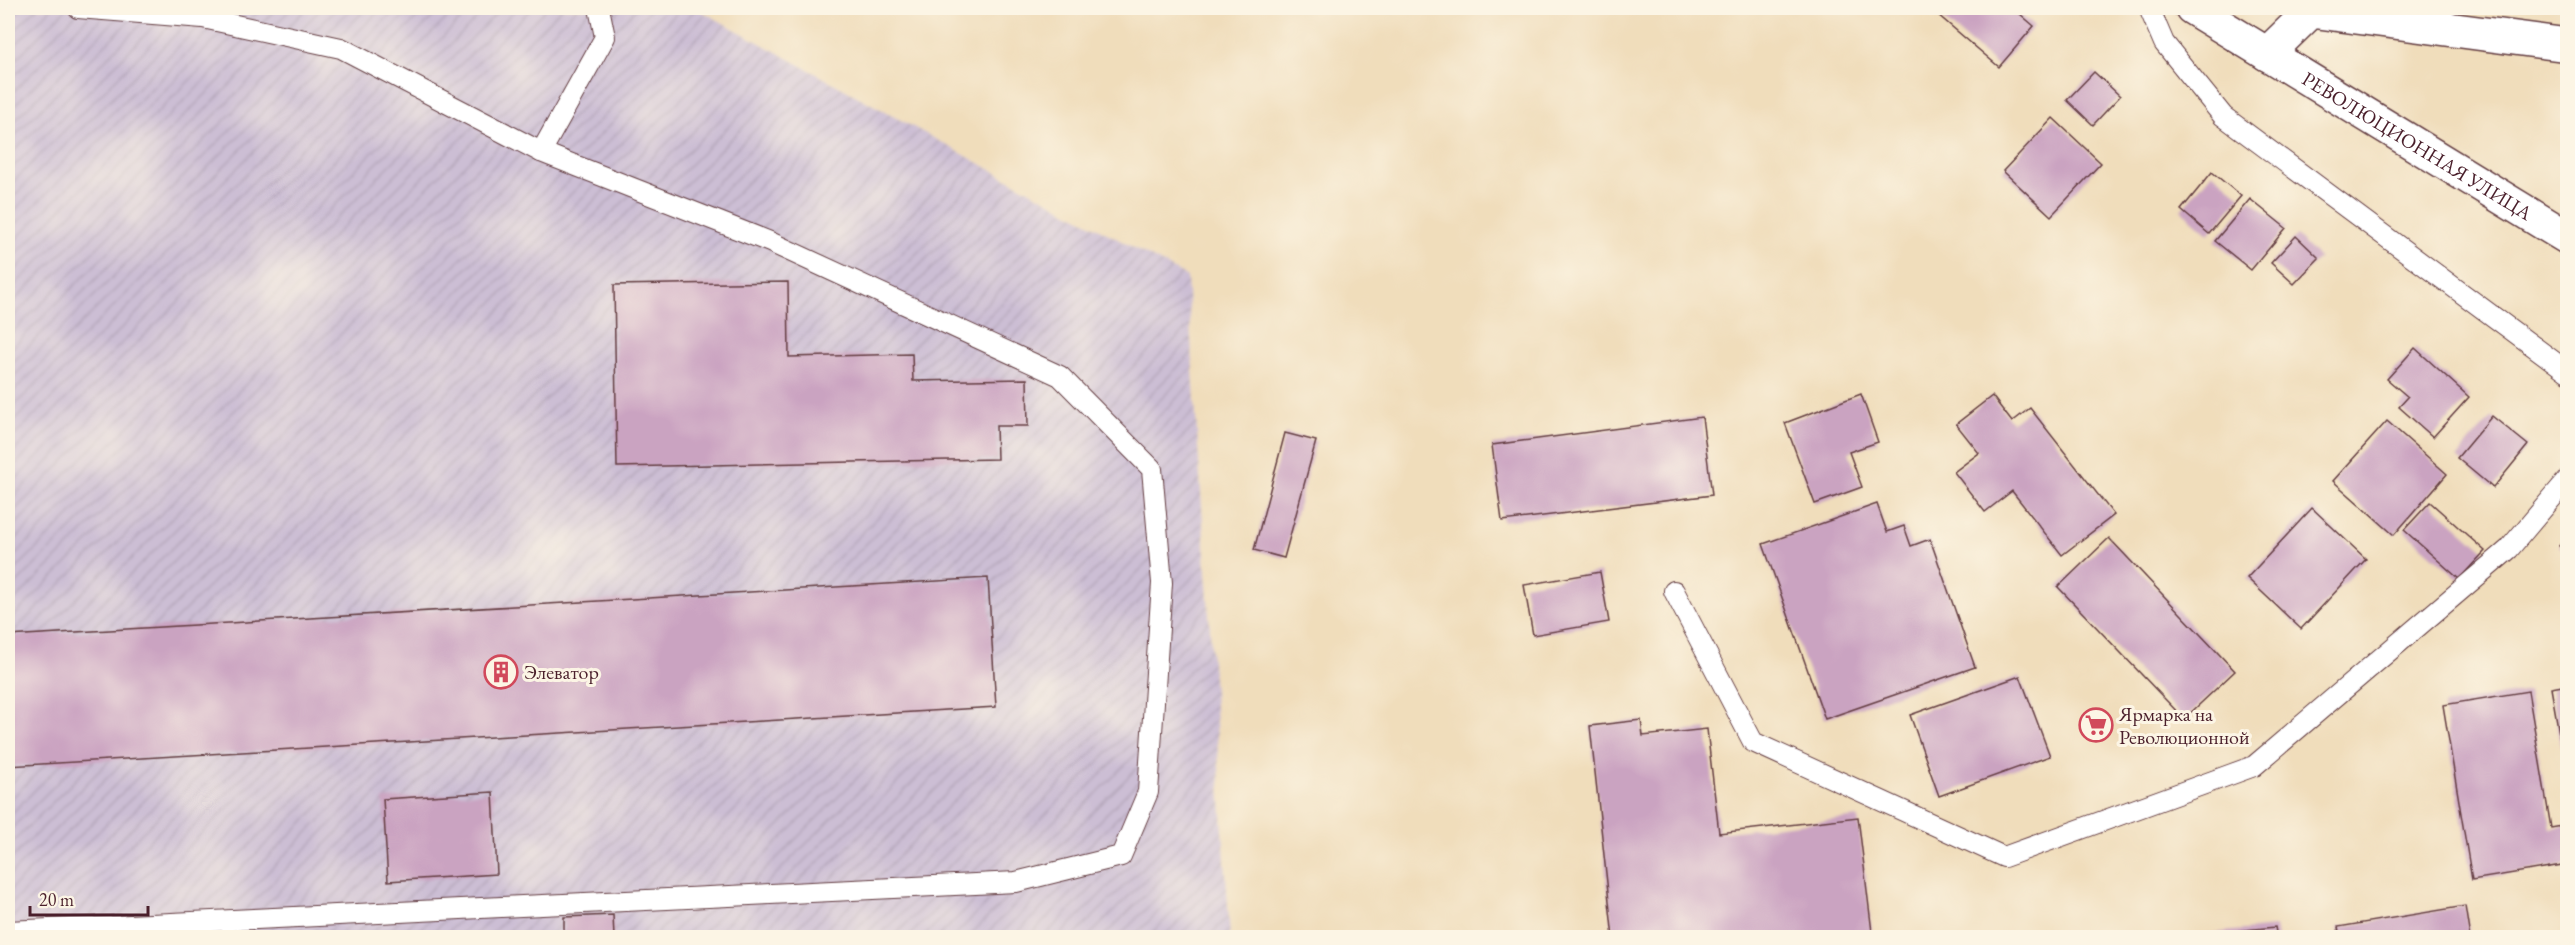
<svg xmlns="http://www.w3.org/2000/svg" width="2575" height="945" font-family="'EB Garamond',serif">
	<defs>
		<pattern id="industrial-furrows" width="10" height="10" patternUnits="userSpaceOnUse" patternTransform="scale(1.5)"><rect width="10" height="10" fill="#ccbed4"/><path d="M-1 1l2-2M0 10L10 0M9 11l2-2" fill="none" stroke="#b1a3b6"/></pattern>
	</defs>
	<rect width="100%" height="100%" fill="#fcf5e5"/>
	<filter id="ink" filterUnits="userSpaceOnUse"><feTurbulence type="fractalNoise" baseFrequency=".0167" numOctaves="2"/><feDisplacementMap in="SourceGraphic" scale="12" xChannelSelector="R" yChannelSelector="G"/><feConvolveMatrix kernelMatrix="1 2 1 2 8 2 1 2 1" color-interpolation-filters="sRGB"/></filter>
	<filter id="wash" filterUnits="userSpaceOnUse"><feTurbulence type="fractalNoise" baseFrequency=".008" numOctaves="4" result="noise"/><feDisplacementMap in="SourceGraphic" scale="24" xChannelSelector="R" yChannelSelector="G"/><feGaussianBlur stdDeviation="1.35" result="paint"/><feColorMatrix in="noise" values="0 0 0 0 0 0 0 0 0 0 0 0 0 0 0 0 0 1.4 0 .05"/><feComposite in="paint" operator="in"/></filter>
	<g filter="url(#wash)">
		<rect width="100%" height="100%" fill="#f0ddbb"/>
		<!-- industrial -->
		<path fill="url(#industrial-furrows)" d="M8,8h688l491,269 43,660h-1222z"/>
		<g id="blocks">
			<!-- building -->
			<g fill="#caa3c1">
				<path d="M1930,8h83l21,18 -35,41z"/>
				<path d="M2094,72l26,24 -27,29 -26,-25z"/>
				<path d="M2053,118l48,45 -50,53 -48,-45z"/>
				<path d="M2212,172l29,24 -32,38 -28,-24z"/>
				<path d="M2250,199l36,29 -35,42 -36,-29z"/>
				<path d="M2296,236l23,22 -25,26 -23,-21z"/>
				<path d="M788,282l1,75 123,-3 1,27 114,-2 1,47h-32l1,33 -380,8 -3,-182z"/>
				<path d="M2415,348l54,49 -36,40 -34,-30 9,-10 -21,-18z"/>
				<path d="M1861,394l17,48 -29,10 13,35 -47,17 -30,-81z"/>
				<path d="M1992,396l20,26 18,-14 84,107 -52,40 -50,-64 -27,21 -31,-40 25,-19 -23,-29z"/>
				<path d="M2492,416l36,29 -35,43 -36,-30z"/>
				<path d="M1702,417l10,78 -210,26 -10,-76z"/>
				<path d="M2387,421l60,53 -53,61 -61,-54z"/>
				<path d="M1285,433l31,8 -32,117 -30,-8z"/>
				<path d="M2430,502l55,49 -26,28 -55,-49z"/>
				<path d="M1877,504l10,28 17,-6 7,20 19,-7 45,128 -150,52 -62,-175z"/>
				<path d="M2312,508l54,51 -65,70 -54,-51z"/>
				<path d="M2568,535v18l-9,-7z"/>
				<path d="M2109,538l126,133 -51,48 -126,-132z"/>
				<path d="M1600,572l9,50 -76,13 -9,-50z"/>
				<path d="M988,578l8,129 -988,59v-130z"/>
				<path d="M2020,676l30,80 -111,40 -29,-81z"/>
				<path d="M2568,685v88h-2l-15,-85z"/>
				<path d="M2528,691l23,137 17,-3v39l-96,16 -29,-175z"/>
				<path d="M1641,720l2,16 64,-7 12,104 139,-16 14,115 -46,6h-213l-23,-212z"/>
				<path d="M493,792l4,82 -109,7 -5,-82z"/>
				<path d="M2465,906l5,32h-130l-2,-11z"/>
				<path d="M613,915l1,23h-50v-21z"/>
				<path d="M2275,927l2,11h-94v-2z"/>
			</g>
		</g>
	</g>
	<g filter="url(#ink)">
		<use href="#blocks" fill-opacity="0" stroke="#633c41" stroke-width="1.5"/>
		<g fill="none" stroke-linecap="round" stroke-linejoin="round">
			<!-- service casing -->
			<g stroke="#633c41" stroke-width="22">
				<g id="service">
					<path d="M2149,8l15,35 59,73 345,256"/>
					<path d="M541,152l64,-115 -6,-29"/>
					<path d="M1674,591l79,151 251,115 250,-91 255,-217 59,-70"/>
					<path d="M8,931l1008,-49 105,-26 27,-64 14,-209 -10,-114 -92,-93 -290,-134 -229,-90 -200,-104 -138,-30 -125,-10"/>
				</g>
			</g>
			<!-- minor casing -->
			<g stroke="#633c41" stroke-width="36">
				<path id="minor" d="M2267,54l44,-43 257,34"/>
			</g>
			<!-- secondary casing -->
			<g stroke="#633c41" stroke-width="36">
				<g id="secondary">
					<path id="s1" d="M2192,8l376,230"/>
				</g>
			</g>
			<!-- service -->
			<use href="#service" stroke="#fff" stroke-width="20"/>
			<!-- minor -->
			<use href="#minor" stroke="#fff" stroke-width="33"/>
			<!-- secondary -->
			<use href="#secondary" stroke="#fff" stroke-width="33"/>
		</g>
	</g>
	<!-- icons -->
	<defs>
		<g id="building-ring" transform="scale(1.725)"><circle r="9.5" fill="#fcf5e5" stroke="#d1495b" stroke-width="1.5"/><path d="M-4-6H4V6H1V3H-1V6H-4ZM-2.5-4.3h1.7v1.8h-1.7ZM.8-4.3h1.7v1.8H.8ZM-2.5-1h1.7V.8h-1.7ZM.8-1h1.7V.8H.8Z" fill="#d1495b"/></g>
		<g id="supermarket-ring" transform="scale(1.725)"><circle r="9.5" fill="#fcf5e5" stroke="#d1495b" stroke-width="1.5"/><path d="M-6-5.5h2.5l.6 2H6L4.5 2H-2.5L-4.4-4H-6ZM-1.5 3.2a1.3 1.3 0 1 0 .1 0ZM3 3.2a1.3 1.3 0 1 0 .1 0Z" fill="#d1495b"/></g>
	</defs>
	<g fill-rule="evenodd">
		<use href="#building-ring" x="501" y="672"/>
		<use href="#supermarket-ring" x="2096" y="725"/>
	</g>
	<g text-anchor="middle" stroke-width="6" stroke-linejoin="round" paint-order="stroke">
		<!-- street labels -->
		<g font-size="20" fill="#4a1f2b" stroke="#fcf5e5">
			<text dy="7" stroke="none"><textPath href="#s1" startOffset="264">РЕВОЛЮЦИОННАЯ УЛИЦА</textPath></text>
		</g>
		<!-- poi labels -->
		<g font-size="20" fill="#4a1f2b" stroke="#fcf5e5" text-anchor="start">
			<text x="524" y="679">Элеватор</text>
			<text x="2119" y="721">Ярмарка на<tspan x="2119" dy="23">Революционной</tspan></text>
		</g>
	</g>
	<!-- margin -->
	<rect width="2575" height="945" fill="none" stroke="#fcf5e5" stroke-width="30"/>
	<!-- scale -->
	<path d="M30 906v9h118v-9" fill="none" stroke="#4a1f2b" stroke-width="3"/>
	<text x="39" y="906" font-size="18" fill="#4a1f2b" stroke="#fcf5e5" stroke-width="4.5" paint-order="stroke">20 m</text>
</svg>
